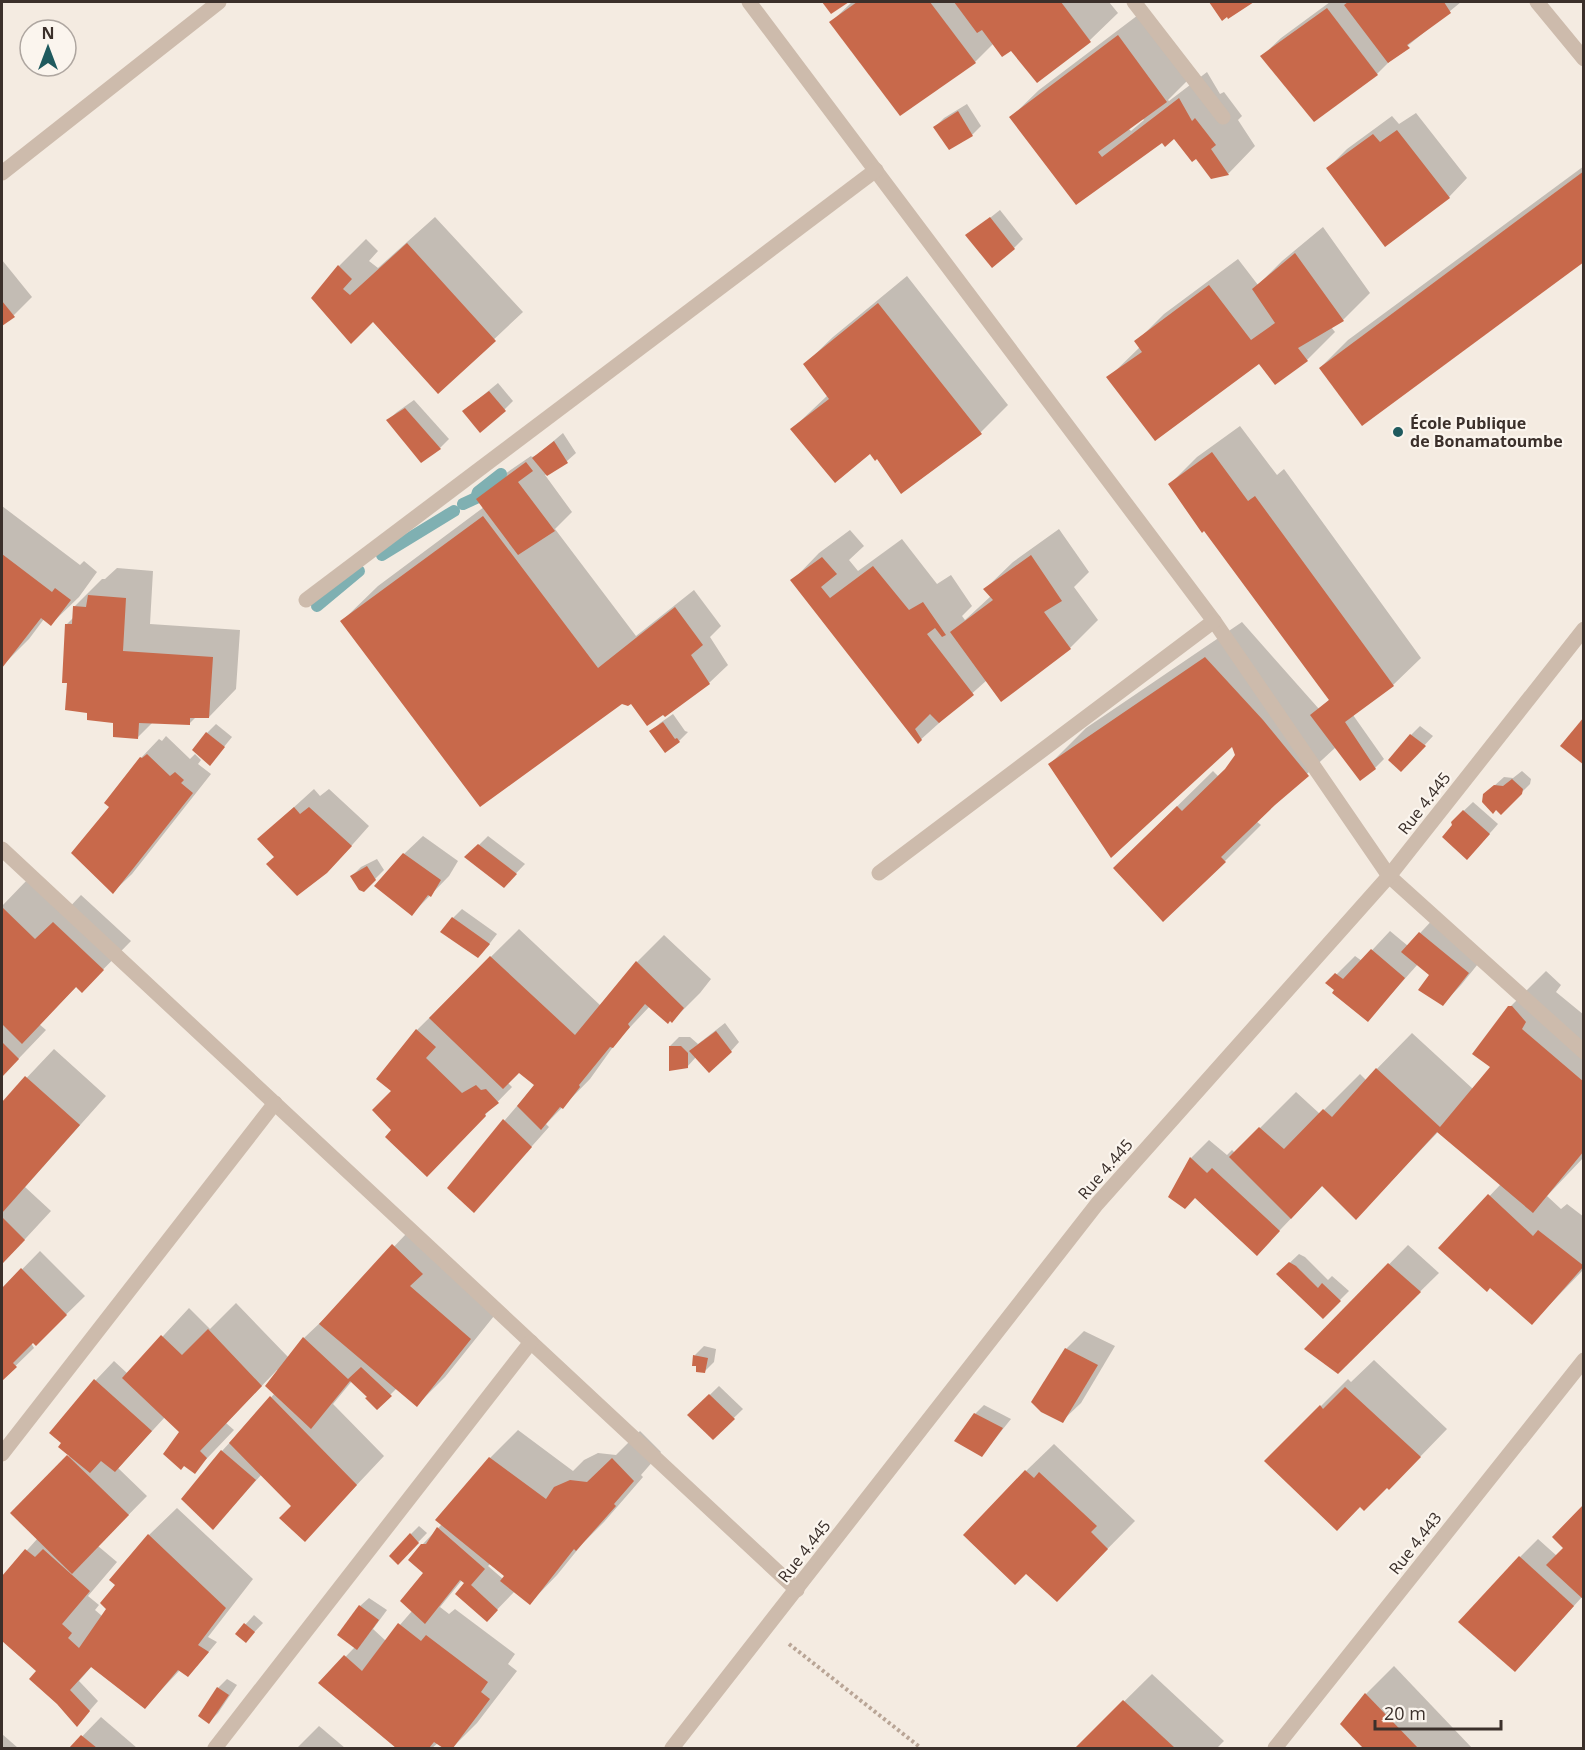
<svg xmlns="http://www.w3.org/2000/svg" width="1585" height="1750" font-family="'Open Sans',sans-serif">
	<rect width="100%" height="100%" fill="#f4ebe1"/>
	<!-- shadow -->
	<g fill="#0003" fill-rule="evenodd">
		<path d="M852,2h257l9,11 -28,27 -53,41 -26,-33 -17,-5 -19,19 -75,52 -69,-92z"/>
		<path d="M1211,2h40l-22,15 -2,-2 -5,4z"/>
		<path d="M1330,2h131l-67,55 -17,17 -62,46 -53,-64 19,-18z"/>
		<path d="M1146,9l48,65 -26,26 1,1 38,-29 13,22 4,-2 18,24 -4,4 17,26 -27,28 -32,-17 -22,-20 -12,4 -86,62 -65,-86 28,-27zM1142,118l2,2 -13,11 -3,-3z"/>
		<path d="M967,104l14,22 -9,9 -37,-8 9,-9z"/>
		<path d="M1416,113l51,65 -18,19 -121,-29 19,-19 45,-33 7,8z"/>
		<path d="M1584,166v94l-264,108 28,-28z"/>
		<path d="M1000,210l23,29 -9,9 -47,-12z"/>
		<path d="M435,217l88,95 -85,80 -65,-72 -22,21 -12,-75 27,-27 12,12 -9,10 9,7z"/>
		<path d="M1323,227l47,66 -27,27 -12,7 4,5 -28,28 -32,23 -15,-21 -152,16 32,-31 -4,-5 28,-28 74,-55 20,26 24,-24z"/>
		<path d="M2,260l30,37 -18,18 -12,9z"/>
		<path d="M907,276l101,129 -27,27 -79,60 -25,-35 -7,-5 -78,-23 36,-34 -23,-31 28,-27z"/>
		<path d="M498,383l15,18 -9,9 -40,1z"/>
		<path d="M414,400l35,39 -9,9 -52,-28 9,-8z"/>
		<path d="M1240,426l37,49 7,-6 137,189 -28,27 -40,30 31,44 -9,9 -39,-21 -80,74 5,4 -36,36 -74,-29 62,-61 5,5 11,-10 8,-11 -4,-10 -183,19 36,-36 156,-106 77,87 11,-10 -160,-215 27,-27z"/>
		<path d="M563,433l13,20 -9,8 -22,14 27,37 -17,17 81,107 58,-46 27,36 -11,11 18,28 -19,18 -78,19 -289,-81 36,-35 106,-79 -6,-8 18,-19 35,-24 1,1 5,-2z"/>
		<path d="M2,506l78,59 4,-4 13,11 -18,25 -28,27 -7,-5 -15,20 -27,27z"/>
		<path d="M1059,529l30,43 -15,15 24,33 -28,28 -83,32 -69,62 -126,-161 27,-28 31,-23 14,16 -15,14 9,11 44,-32 35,45 14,-9 21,31 -10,10 3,4 26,-24 -6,-7 28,-27z"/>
		<path d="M117,568l36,3 -3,53 90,6 -4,59 -27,28 -12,-1 -8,8 -36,-2 -15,15 -24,-15 -26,-11 -19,-30 -3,-56 8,-8v-10l28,-28h3z"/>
		<path d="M673,714l12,17 3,1 -9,9 -28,-9 9,-9z"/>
		<path d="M216,724l16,13 -22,27 -3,-31z"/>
		<path d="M1420,726l13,10 -23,25 1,-26z"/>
		<path d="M166,736l24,23 5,-5 6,6 -3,4 13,10 -79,100 -19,18 -2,-85 30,-49 18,-19 3,2z"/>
		<path d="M1522,771l9,8 -1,5 -29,29 -5,-4 -2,-23 10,-9 9,1z"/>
		<path d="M314,789l6,7 9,-7 40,37 -24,27 -86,-14z"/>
		<path d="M1473,802l25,22 -22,25 -24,-27z"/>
		<path d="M423,836l35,25 -9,15 -37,38 -8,-60z"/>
		<path d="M488,836l37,28 -21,22 -37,-29z"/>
		<path d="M377,859l7,11 -20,20 -12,-14 9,-9z"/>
		<path d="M28,879l36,34 17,-18 50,46 -49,50 -5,-5 -38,38 7,6 -44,46v-170z"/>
		<path d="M462,909l35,25 -10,13 -34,-29z"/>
		<path d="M1438,914l48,40 -25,31 -18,19 -12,-29 -13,-11 -50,56 -40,-37 27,-27 7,5 28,-30 18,15z"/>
		<path d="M519,929l82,77 36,-44 27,-27 47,44 -11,14 -28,28 -22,-15 -32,34 -28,39 -44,45 3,3 -75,84 -25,-23 56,-68 31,-36 -17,-13 -12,11 5,5 -58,60 -60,-17 -1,-39 24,-61z"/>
		<path d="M1546,971l15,14 -5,7 28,23v142l-37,39 14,13 6,-5 17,13v52l-52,54 -42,-37 -50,-38 61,-64 -63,-52 -82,86 -33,-33 -66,69 -66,-96 18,-18 18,15 5,-5 3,3 61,-61 24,22 40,-40 6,6 46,-47 61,56 19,-22 18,-60z"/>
		<path d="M725,1023l14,19 -8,9 -35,6 -9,10 -17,-21 9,-9h11l8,7z"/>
		<path d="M54,1049l52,47 -81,91 26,24 -49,53v-160z"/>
		<path d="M406,1234l92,77 -53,66 -28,28 -20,-17 -20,20 -8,-11 -17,-16 -19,23 51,52 -79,84 -12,-34 -31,-32 -49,54 9,-77 53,-58 3,-22 -1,-1 -51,53 8,7 -40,42 -13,-41 -16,-14 -47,51 29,28 -49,50 19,16 -29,34 11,9 -4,5 7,6 6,-7 9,-25 32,-49 28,-27 76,71 -45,58 9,5 -20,24 -17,4 -35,37 -53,-41 -13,15 19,20 -21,24 -39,-55 -36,-31v-61l36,-40 -26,-25 58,-58 -7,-13 -12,-9 45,-53 18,-19 14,13 61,-66 21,21 26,-26 53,55 15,-20 19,-18 1,1z"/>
		<path d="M1408,1245l31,28 -101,99 -32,-23z"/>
		<path d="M40,1251l45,45 -49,48 -3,-3 -2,2 3,5 -32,31v-89z"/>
		<path d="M1299,1254l6,3 23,23 4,-4 17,15 -26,26 -45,-43z"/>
		<path d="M1084,1331l31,15 -34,57 -19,18 4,-72z"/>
		<path d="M704,1346l12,3 -2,13 -9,9 -10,-16z"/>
		<path d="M1374,1360l73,69 -30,31 -31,27 -120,-26 82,-82 3,3z"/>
		<path d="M719,1386l24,23 -30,29 -24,-23z"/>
		<path d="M984,1405l27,14 -29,36 -7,-41z"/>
		<path d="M518,1430l55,41 11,-11 14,-7 18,2 24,-24 21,21 -20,23 2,2 -39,45 -21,21 -26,32 -27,28 -15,-12 -28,29 -21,-37 -4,-3 -22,27 9,7 6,-5 60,45 -7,10 9,7 -40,52 -25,25h-6l-8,-5 -6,5h-34l-78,-65 35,-36 5,-41 9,-8 18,12 -14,19 13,12 26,-30 13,-38 -3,-28 20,-21 -5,-4 53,-62zM491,1563l15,12 -3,4 -15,-13z"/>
		<path d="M1054,1444l81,77 -78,79 -31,-129z"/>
		<path d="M419,1526l8,7 -29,30 13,-29z"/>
		<path d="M1538,1539l19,17 8,-8 17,49 -49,54 -13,-94z"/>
		<path d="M254,1615l9,8 -17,18 -9,-7z"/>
		<path d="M1394,1666l78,82h-107l-23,-24 24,-30z"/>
		<path d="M1152,1674l72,67 -7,7h-140z"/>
		<path d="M227,1679l10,6 -19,28 -9,9 9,-34z"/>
		<path d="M101,1717l36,31h-66z"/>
		<path d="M319,1726l26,22h-48z"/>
		<path d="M2,1734l16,14h-16z"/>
	</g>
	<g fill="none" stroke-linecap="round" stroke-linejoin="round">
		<!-- stream -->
		<g stroke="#7fb0b2" stroke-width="12">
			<path d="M463,504l13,-6 2,-6 23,-18"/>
			<path d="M382,555l72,-44"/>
			<path d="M317,606l42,-35"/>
		</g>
	</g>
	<!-- building -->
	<g fill="#c8694b">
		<path d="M822,2h27l-18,12z"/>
		<path d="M857,2h73l46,61 -76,53 -71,-94z"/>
		<path d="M954,2h107l30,40 -54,41 -26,-32 -9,6 -20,-27 -5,3z"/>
		<path d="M1209,2h45l-26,17 -1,-2 -5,4z"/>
		<path d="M1348,2h96l7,11 -44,32 3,3 -22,15 -44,-58z"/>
		<path d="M1327,8l51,67 -64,47 -54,-66z"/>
		<path d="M1118,35l49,67 -69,50 4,5 77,-59 13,23 3,-3 21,27 -5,4 18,26 -18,4 -15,-20 -4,3 -18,-23 -9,8 -3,-4 -86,62 -67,-88z"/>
		<path d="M958,111l15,25 -24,14 -16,-23z"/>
		<path d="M1397,130l53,68 -65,49 -59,-79 47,-34 7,8z"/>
		<path d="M1584,171v91l-222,164 -43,-58z"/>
		<path d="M990,217l25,32 -23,19 -27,-33z"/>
		<path d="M407,243l89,98 -58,53 -65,-72 -22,22 -40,-46 27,-33 14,14 -9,10 7,6z"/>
		<path d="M1295,253l49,68 -46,27 10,13 -33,24 -16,-21 -104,77 -49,-64 36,-25 -8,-11 75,-56 42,55 24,-17 -23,-34z"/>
		<path d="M2,301l13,16 -13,9z"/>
		<path d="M878,303l104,131 -81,60 -24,-35 -2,2 -5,-7 -35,29 -45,-54 39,-30 -26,-35z"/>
		<path d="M489,391l17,20 -26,22 -18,-22z"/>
		<path d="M405,408l36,41 -20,14 -35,-43z"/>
		<path d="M554,441l14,22 -21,13 -15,-18z"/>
		<path d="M1212,452l36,49 7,-5 139,190 -49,36 31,47 -16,12 -50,-66 19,-15 -125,-169 -2,2 -34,-49z"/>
		<path d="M526,462l7,9 -15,11 37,49 -37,24 -42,-56z"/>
		<path d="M483,516l115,152 77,-61 28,38 -12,10 19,29 -45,33 -2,-2 -16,11 -16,-22 -3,2 -6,-2 -142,103 -140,-186z"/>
		<path d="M2,554l50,38 3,-4 16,12 -20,26 -10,-8 -39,50z"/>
		<path d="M1031,555l31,46 -18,11 27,37 -70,53 -51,-70 43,-32 -10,-11z"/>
		<path d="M822,557l15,17 -16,13 9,11 43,-32 36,44 14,-8 23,33 -4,2 -7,-9 -8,6 47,61 -35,28 -9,-9 -15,15 7,11 -4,4 -128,-164z"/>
		<path d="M88,595l38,3 -3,53 90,6 -4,61h-19v7l-51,-2 -1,16 -25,-2v-14l-26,-3v-7l-22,-3 2,-27h-5l3,-59h7l1,-18 13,1z"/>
		<path d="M1205,657l58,63 46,56 -34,29 -54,52 5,5 -63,60 -50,-54 64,-62 5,5 43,-42 10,-14 -3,-8 -121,111 -63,-94z"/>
		<path d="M1584,717v48l-24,-19z"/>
		<path d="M663,722l12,17 2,-1 3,4 -15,11 -16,-22z"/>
		<path d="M206,732l19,15 -15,19 -18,-16z"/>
		<path d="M1410,734l16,12 -25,26 -13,-12z"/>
		<path d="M147,754l23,22 5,-4 9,8 -3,3 12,10 -80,101 -42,-41 38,-46 -5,-4 36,-46 2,1z"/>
		<path d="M1512,779l11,10 -1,5 -21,21 -5,-5 -3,4 -11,-12 1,-8 11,-9 9,1z"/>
		<path d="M294,807l6,7 9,-7 43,39 -25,27 -30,23 -31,-32 8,-7 -17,-18z"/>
		<path d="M1463,810l27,24 -23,26 -25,-23 10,-12 -1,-3z"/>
		<path d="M478,844l39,30 -13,14 -40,-31z"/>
		<path d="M403,853l38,27 -10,17 -3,-2 -16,21 -38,-30z"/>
		<path d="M367,866l9,14 -12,12 -5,-2 -9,-14z"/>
		<path d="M2,907l33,32 18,-17 51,48 -22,23 -6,-6 -54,57 -20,-20z"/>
		<path d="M452,917l38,27 -12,14 -38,-26z"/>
		<path d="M1419,932l50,41 -26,33 -25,-16 11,-15 -28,-23z"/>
		<path d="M1371,949l34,29 -37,44 -36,-29 2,-3 -9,-7 10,-10 8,6z"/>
		<path d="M490,956l85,79 61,-74 48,47 -12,15 -2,-2 -2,3 -23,-20 -17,20 2,3 -17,21 -3,-1 -31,38 1,2 -17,22 -3,-2 -19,23 -24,-24 17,-21 -15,-12 -16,16 -74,-71z"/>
		<path d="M1508,1006h4l14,16 -4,7 62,53v69l-51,62 -96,-81 -81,88 -34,-34 -31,33 -62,-62 30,-30 25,22 39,-40 9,8 44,-49 64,59 50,-60 -18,-13z"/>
		<path d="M416,1029l20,18 -10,11 36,35 14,-8 5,5 5,-1 13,14 -14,11 1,2 -59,61 -42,-40 6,-7 -19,-20 19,-19 -15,-12z"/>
		<path d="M716,1031l16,21 -23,21 -20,-22z"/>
		<path d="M2,1042l17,17 -17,18z"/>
		<path d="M669,1046h12l7,7v15l-19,3z"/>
		<path d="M25,1076l55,49 -78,88v-111z"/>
		<path d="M503,1119l29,28 -58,66 -27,-25z"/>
		<path d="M1190,1157l17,16 5,-5 68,63 -23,25 -62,-58 -10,11 -17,-12z"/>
		<path d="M1488,1194l45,42 5,-6 46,36 -52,59 -42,-37 -3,4 -49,-44z"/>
		<path d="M2,1217l23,23 -23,24z"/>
		<path d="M392,1244l31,30 -13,12 61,53 -54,68 -98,-83z"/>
		<path d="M1289,1262l7,4 22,22 4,-5 19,18 -18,18 -47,-45z"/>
		<path d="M1388,1263l33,29 -83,82 -34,-25z"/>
		<path d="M21,1268l46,47 -31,31 -3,-3 -20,20 4,4 -15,14v-93z"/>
		<path d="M208,1329l54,57 -62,65 7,7 -12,16 -11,-8 -3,4 -18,-16 16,-22 -57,-54 39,-43 21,20z"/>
		<path d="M303,1337l45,42 13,-12 31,29 -15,14 -12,-12 2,-1 -17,-16 -39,48 -46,-43z"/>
		<path d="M1065,1348l33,17 -35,58 -22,-11 -10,-10z"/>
		<path d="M693,1355l15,3 -3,15 -9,-1v-6h-4z"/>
		<path d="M94,1379l58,52 -37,41 -14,-11 -11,12 -32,-26 3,-4 -12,-10z"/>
		<path d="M1345,1387l76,70 -32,33 -2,-2 -23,23 -4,-4 -23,24 -73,-70 56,-56 3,4z"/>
		<path d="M709,1394l26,25 -22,21 -26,-25z"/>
		<path d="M270,1396l87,89 -52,57 -26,-24 12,-12 -62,-63z"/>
		<path d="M974,1413l29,15 -21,29 -28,-16z"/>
		<path d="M221,1450l35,30 -43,50 -32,-31z"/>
		<path d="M67,1455l62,60 -57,59 -62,-61z"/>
		<path d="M489,1457l57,42 8,-12 16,-7 17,2 25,-24 22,23 -20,23 2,2 -40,45 -2,-2 -44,56 -30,-24 4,-5 -69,-56z"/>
		<path d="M1025,1470l9,8 5,-6 58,54 -6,6 17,17 -51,53 -31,-28 -11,11 -52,-50z"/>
		<path d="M1584,1504v96l-38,-35 17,-17 -11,-11z"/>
		<path d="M437,1527l48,42 -14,16 27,25 -11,12 -32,-28 9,-11 -4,-3 -35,44 -25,-23 23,-28 -15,-13 13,-16h5z"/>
		<path d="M410,1533l9,10 -21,22 -9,-9z"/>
		<path d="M148,1534l78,74 -28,37 11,7 -21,25 -10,-7 -33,39 -54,-42 -21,23 20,21 -13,16 -20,-23 -28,-25 7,-8 -34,-30v-65l23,-27 10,8 8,-8 47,42 -28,33 10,9 -4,5 11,10 27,-39 -6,-6 15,-18 -6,-5z"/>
		<path d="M1519,1556l55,50 -59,66 -57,-50z"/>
		<path d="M359,1605l20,15 -22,30 -20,-15z"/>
		<path d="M244,1623l11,9 -9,11 -11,-9z"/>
		<path d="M398,1623l23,18 5,-6 62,47 -7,10 9,7 -37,49h-10l-9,-6 -5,6h-33l-78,-65 26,-28 18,16z"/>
		<path d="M217,1687l12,8 -20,29 -11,-8z"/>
		<path d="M1365,1693l53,55h-55l-23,-24z"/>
		<path d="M1123,1700l52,48h-100z"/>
		<path d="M81,1735l16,13h-28z"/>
	</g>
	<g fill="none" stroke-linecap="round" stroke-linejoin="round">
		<!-- path -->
		<path stroke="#b9a596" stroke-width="4" stroke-dasharray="3 3" stroke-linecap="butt" d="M789,1644l132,104"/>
		<!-- minor -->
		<g stroke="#cdbbac" stroke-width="15">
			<path d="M749,2l465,619 175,255 195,176"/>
			<path d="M1134,2l89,115"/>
			<path d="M1537,2l47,57"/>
			<path d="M2,173l217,-171"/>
			<path d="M306,600l570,-430"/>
			<path d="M2,849l795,741"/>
			<path d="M879,873l335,-252"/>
			<path d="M2,1454l273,-351"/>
			<path d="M215,1748l316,-406"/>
			<path d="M672,1748l425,-544 292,-328 195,-247"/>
			<path d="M1275,1748l309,-388"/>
		</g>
	</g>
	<!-- markers -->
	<circle fill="#1f5a5e" stroke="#fbf5ee" stroke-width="2" cx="1398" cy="432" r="6"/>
	<g text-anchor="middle" stroke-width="4.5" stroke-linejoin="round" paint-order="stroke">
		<!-- poi labels -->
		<g font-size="16" font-weight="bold" fill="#3b302b" stroke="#fbf5ee" text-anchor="start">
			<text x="1410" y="429">École Publique<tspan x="1410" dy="18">de Bonamatoumbe</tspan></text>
		</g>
		<!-- street labels -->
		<g font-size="16" fill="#3b302b" stroke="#fbf5ee">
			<text transform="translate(1424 803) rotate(-52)" y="6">Rue 4.445</text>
			<text transform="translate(1105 1169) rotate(-49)" y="6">Rue 4.445</text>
			<text transform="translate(1415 1543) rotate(-52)" y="6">Rue 4.443</text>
			<text transform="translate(804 1551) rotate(-52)" y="6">Rue 4.445</text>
		</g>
	</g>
	<!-- border -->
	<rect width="1585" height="1750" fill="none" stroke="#3b302b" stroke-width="6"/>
	<!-- north arrow -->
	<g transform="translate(48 48)"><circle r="28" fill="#fbf5ee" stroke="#aea6a0" stroke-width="1.5"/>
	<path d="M0-4.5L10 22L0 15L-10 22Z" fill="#1f5a5e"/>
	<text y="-9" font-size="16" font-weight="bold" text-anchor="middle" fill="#3b302b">N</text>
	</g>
	<!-- scale -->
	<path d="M1375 1720v9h126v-9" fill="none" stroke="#3b302b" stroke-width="3"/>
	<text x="1384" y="1720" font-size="18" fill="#3b302b" stroke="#fbf5ee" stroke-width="4.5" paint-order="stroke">20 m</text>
</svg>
